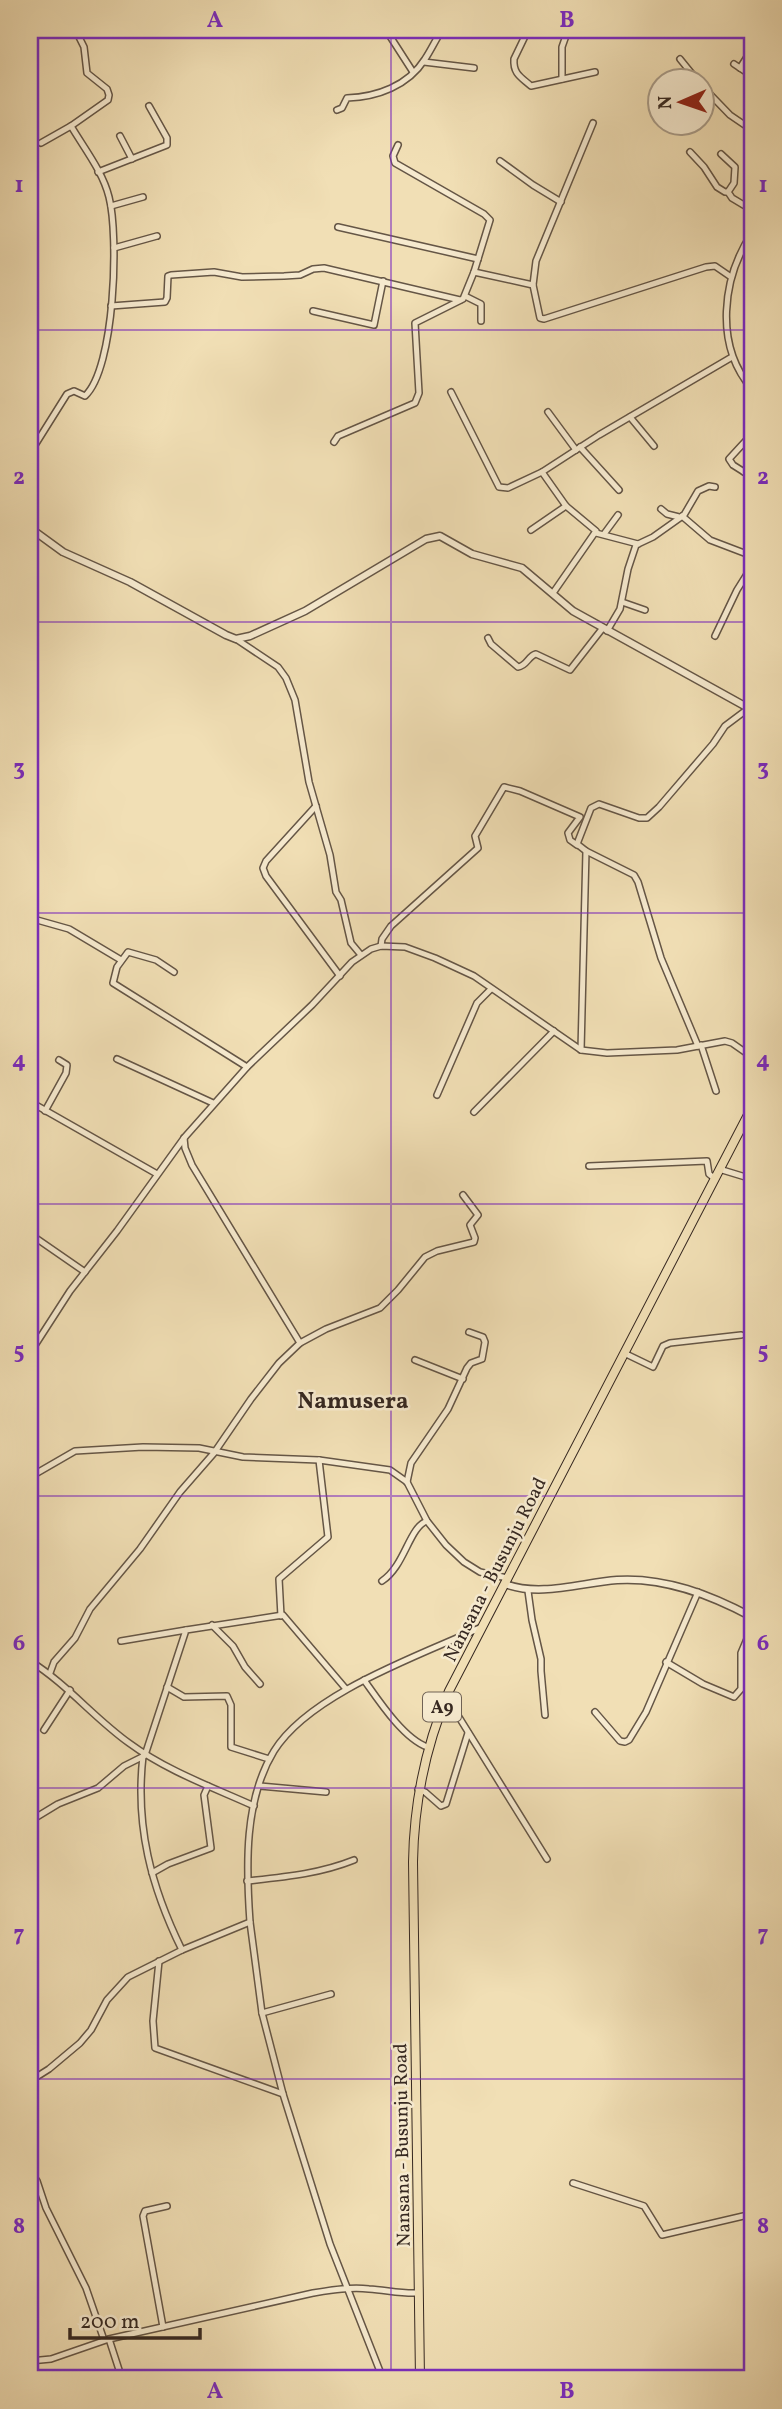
<svg xmlns="http://www.w3.org/2000/svg" width="782" height="2409" font-family="Vollkorn,serif">
	<rect width="100%" height="100%" fill="#f1dfb5"/>
	<filter id="stains"><feTurbulence type="fractalNoise" baseFrequency=".00286" numOctaves="4"/><feColorMatrix values="0 0 0 0 .2 0 0 0 0 .09 0 0 0 0 .02 0 0 0 .5 -.17"/></filter>
	<radialGradient id="worn" r=".72"><stop offset=".6" stop-color="#630" stop-opacity="0"/><stop offset="1" stop-color="#630" stop-opacity=".3"/></radialGradient>
	<g fill="none" stroke-linecap="round" stroke-linejoin="round">
		<!-- minor casing -->
		<g stroke="#655646" stroke-width="8">
			<g id="minor">
				<path d="M386,30l27,42"/>
				<path d="M528,30l-14,29c-1,15 7,18 17,27l64,-14"/>
				<path d="M651,34v-4"/>
				<path d="M680,59l17,21"/>
				<path d="M424,62l50,6"/>
				<path d="M734,64l18,12"/>
				<path d="M740,68l12,-19"/>
				<path d="M562,79v-32l6,-17"/>
				<path d="M702,86l28,29 22,15"/>
				<path d="M337,110l5,-2 5,-10c30,-1 61,-12 78,-39 6,-9 11,-20 17,-29"/>
				<path d="M120,136l12,23"/>
				<path d="M41,143l30,-17 37,-26 1,-5 -2,-6 -20,-16 -3,-26 -5,-10"/>
				<path d="M398,145l-5,11 2,7 89,51 6,6 -16,52"/>
				<path d="M690,152l14,15 13,20 8,5h3"/>
				<path d="M721,154l14,13 -1,16 -6,9 4,6 20,12"/>
				<path d="M500,161l33,24 28,17"/>
				<path d="M98,172l69,-27v-7l-18,-32"/>
				<path d="M111,206l32,-9"/>
				<path d="M338,227l140,32"/>
				<path d="M752,233c-30,45 -38,112 0,156"/>
				<path d="M114,248l43,-12"/>
				<path d="M533,285l3,-24 57,-138"/>
				<path d="M465,296l16,8v17"/>
				<path d="M111,306l54,-4 2,-4 1,-22 3,-1 43,-3 28,5 42,-1 16,-1 13,-6 11,-1 136,32"/>
				<path d="M313,311l61,14 9,-44"/>
				<path d="M451,392l48,95 9,1 34,-16"/>
				<path d="M548,412l28,38"/>
				<path d="M630,417l24,29"/>
				<path d="M752,434l-23,25 4,6 19,12"/>
				<path d="M334,442l4,-6 77,-33 4,-10 -4,-70 48,-24 11,-27 59,13 7,33 4,1 162,-52 9,-1 16,11"/>
				<path d="M580,447l39,43"/>
				<path d="M30,453l37,-59 7,-3 11,5c30,-28 34,-160 24,-199 -6,-25 -25,-49 -38,-71"/>
				<path d="M744,472l8,-13"/>
				<path d="M661,509l6,5 12,3"/>
				<path d="M682,516l28,24 42,16"/>
				<path d="M531,530l35,-24"/>
				<path d="M596,533l42,11"/>
				<path d="M604,534l14,-19"/>
				<path d="M553,593l43,-62 -30,-25 -24,-34 57,-37 133,-78"/>
				<path d="M622,602l23,8"/>
				<path d="M607,631l13,-22 8,-40 8,-24 17,-8 31,-22 14,-24 11,-5 6,1"/>
				<path d="M715,636l22,-46 15,-24"/>
				<path d="M488,638l3,6 27,23c9,-1 10,-11 18,-13l34,16 32,-41"/>
				<path d="M236,639l42,28 8,11 9,22 14,82 21,73 6,37 5,8 10,43 10,12"/>
				<path d="M316,806l-50,55 -3,7 3,8 74,100"/>
				<path d="M586,851l48,24 4,7 23,76 37,88"/>
				<path d="M30,918l39,11 52,31"/>
				<path d="M381,946l1,-7 9,-13 87,-78 -3,-12 29,-49 16,4 60,26 -12,16 2,7 7,5"/>
				<path d="M174,972l-18,-12 -28,-8 -11,15 -4,16 134,84"/>
				<path d="M701,1045l15,46"/>
				<path d="M581,1050l5,-199 -9,-7 14,-36 8,-4 40,14h8l12,-11 54,-63 12,-18 24,-18"/>
				<path d="M117,1059l96,44"/>
				<path d="M437,1095l40,-92 14,-14"/>
				<path d="M34,1104l123,70"/>
				<path d="M45,1111l21,-38 1,-8 -8,-5"/>
				<path d="M474,1112l80,-81"/>
				<path d="M589,1166l118,-5 2,13 5,4"/>
				<path d="M719,1169l33,10"/>
				<path d="M30,1234l55,38"/>
				<path d="M300,1343l26,-14 54,-21 18,-18 27,-33 12,-6 37,-9 1,-4 -5,-13 8,-10 -15,-20"/>
				<path d="M30,1353l40,-62 47,-60 67,-93 63,-71 65,-62 40,-43 19,-13 10,-3 24,1 30,11 39,18 107,74 26,3 70,-3 48,-9 7,2 20,14"/>
				<path d="M624,1353l29,14 10,-21 7,-3 71,-8"/>
				<path d="M415,1360l48,19"/>
				<path d="M30,1477l45,-26 68,-4 56,1 44,9 76,3 71,10 17,12 20,39 19,24 18,17 16,10 27,6"/>
				<path d="M407,1482l4,-19 37,-54 19,-41 4,-5 11,-4 3,-17 -2,-5 -14,-5"/>
				<path d="M382,1581c23,-15 27,-54 45,-60"/>
				<path d="M528,1591l4,29 9,39v12l4,44"/>
				<path d="M281,1616l-2,-37 49,-42 -9,-77"/>
				<path d="M212,1625l21,21 12,21 15,17"/>
				<path d="M121,1641l65,-11"/>
				<path d="M30,1661c37,23 64,57 99,82 38,28 83,44 125,63"/>
				<path d="M666,1662l37,22 31,13 7,-8v-36l11,-26"/>
				<path d="M50,1673l4,-11 21,-24 15,-29 50,-60 40,-57 34,-39 37,-54 28,-36 21,-20 -108,-178 -7,-17 -1,-10"/>
				<path d="M364,1680c15,21 39,58 63,67"/>
				<path d="M167,1687l17,10 43,-1 4,9v42l38,12"/>
				<path d="M445,1700l12,14 90,145"/>
				<path d="M595,1712l25,29 5,1 4,-2 17,-28 52,-120"/>
				<path d="M44,1730l26,-40"/>
				<path d="M145,1755l41,-125 97,-15 63,74"/>
				<path d="M143,1756c-8,70 8,131 39,194"/>
				<path d="M260,1786l66,6"/>
				<path d="M418,1789l7,3 16,14 5,-2 22,-71"/>
				<path d="M30,1821l28,-17 40,-16 26,-22 20,-10"/>
				<path d="M152,1873l16,-9 43,-16 -7,-53 4,-9"/>
				<path d="M247,1881c37,-4 72,-7 107,-21"/>
				<path d="M250,1922l12,91 21,81 47,150 53,135"/>
				<path d="M159,1961l-6,60 2,27 128,46"/>
				<path d="M262,2013l69,-19"/>
				<path d="M30,2081l19,-12 31,-26 11,-13 16,-30 21,-23 54,-27 68,-28c-4,-56 -6,-122 24,-171 36,-58 147,-96 208,-124"/>
				<path d="M30,2171l7,10 9,27 40,80 18,52"/>
				<path d="M573,2183l71,23 18,29 90,-21"/>
				<path d="M163,2327l-20,-111 2,-5 22,-5"/>
				<path d="M109,2339l13,40"/>
				<path d="M30,2361l21,-2 58,-20 204,-46c19,-3 37,-6 56,-4 17,1 32,5 49,4"/>
			</g>
		</g>
		<!-- tertiary casing -->
		<g stroke="#655646" stroke-width="9">
			<g id="tertiary">
				<path d="M30,528l33,24 67,30 96,53 10,4 14,-3 55,-25 121,-72 14,-3 32,18 50,14 51,43 179,99"/>
				<path d="M505,1584c35,13 75,-1 112,-4 48,-3 94,15 135,37"/>
			</g>
		</g>
		<!-- primary casing -->
		<g stroke="#362821" stroke-width="10">
			<path id="primary" d="M420,2379l-7,-517c1,-61 12,-115 36,-171l303,-584"/>
		</g>
		<!-- minor -->
		<use href="#minor" stroke="#f6eacf" stroke-width="5"/>
		<!-- tertiary -->
		<use href="#tertiary" stroke="#f6eacf" stroke-width="6"/>
		<!-- primary -->
		<use href="#primary" stroke="#f1dfb5" stroke-width="8"/>
	</g>
	<!-- grid -->
	<path fill="none" stroke="#7b2cbf" stroke-width="2" stroke-opacity="0.55" d="M391,30v2349M30,330h722M30,622h722M30,913h722M30,1204h722M30,1496h722M30,1788h722M30,2079h722"/>
	<g text-anchor="middle" stroke-width="5" stroke-linejoin="round" paint-order="stroke">
		<!-- shield labels -->
		<rect fill="#f6eacf" stroke="#706255" stroke-width="2" x="423" y="1692.5" width="38" height="29" rx="5"/>
		<g font-size="18" font-weight="bold" fill="#362821">
			<text x="442" y="1713">A9</text>
		</g>
		<!-- street labels -->
		<g font-size="19" fill="#362821" stroke="#f6eacf">
			<text transform="translate(494 1569) rotate(-63)" y="7">Nansana - Busunju Road</text>
			<text transform="translate(401 2145) rotate(-91)" y="7">Nansana - Busunju Road</text>
		</g>
		<!-- quarter labels -->
		<g font-size="23" font-weight="bold" fill="#362821" stroke="#f6eacf">
			<text x="353" y="1408">Namusera</text>
		</g>
	</g>
	<!-- margin -->
	<rect width="782" height="2409" fill="none" stroke="#f1dfb5" stroke-width="77"/>
	<!-- north arrow -->
	<g transform="translate(681 102) rotate(268)"><circle r="33" fill="#f6eacf" stroke="#a99c89" stroke-width="2"/>
	<path d="M0-5L12 26L0 18L-12 26Z" fill="#8f2418"/>
	<text y="-10" font-size="19" font-weight="bold" text-anchor="middle" fill="#362821">N</text>
	</g>
	<!-- scale -->
	<path d="M70 2328v10h130v-10" fill="none" stroke="#362821" stroke-width="3.5"/>
	<text x="80" y="2328" font-size="21" fill="#362821" stroke="#f6eacf" stroke-width="5" paint-order="stroke">200 m</text>
	<rect x="38" y="38" width="706" height="2332" fill="none" stroke="#7b2cbf" stroke-width="2.5"/>
	<g font-size="23" text-anchor="middle" font-weight="bold" fill="#7b2cbf">
		<text x="215" y="27">A</text>
		<text x="567" y="27">B</text>
		<text x="19" y="192">1</text>
		<text x="763" y="192">1</text>
		<text x="19" y="484">2</text>
		<text x="763" y="484">2</text>
		<text x="19" y="775">3</text>
		<text x="763" y="775">3</text>
		<text x="19" y="1067">4</text>
		<text x="763" y="1067">4</text>
		<text x="19" y="1358">5</text>
		<text x="763" y="1358">5</text>
		<text x="19" y="1650">6</text>
		<text x="763" y="1650">6</text>
		<text x="19" y="1941">7</text>
		<text x="763" y="1941">7</text>
		<text x="19" y="2233">8</text>
		<text x="763" y="2233">8</text>
		<text x="215" y="2398">A</text>
		<text x="567" y="2398">B</text>
	</g>
	<rect width="100%" height="100%" filter="url(#stains)"/>
	<rect width="100%" height="100%" fill="url(#worn)"/>
</svg>
